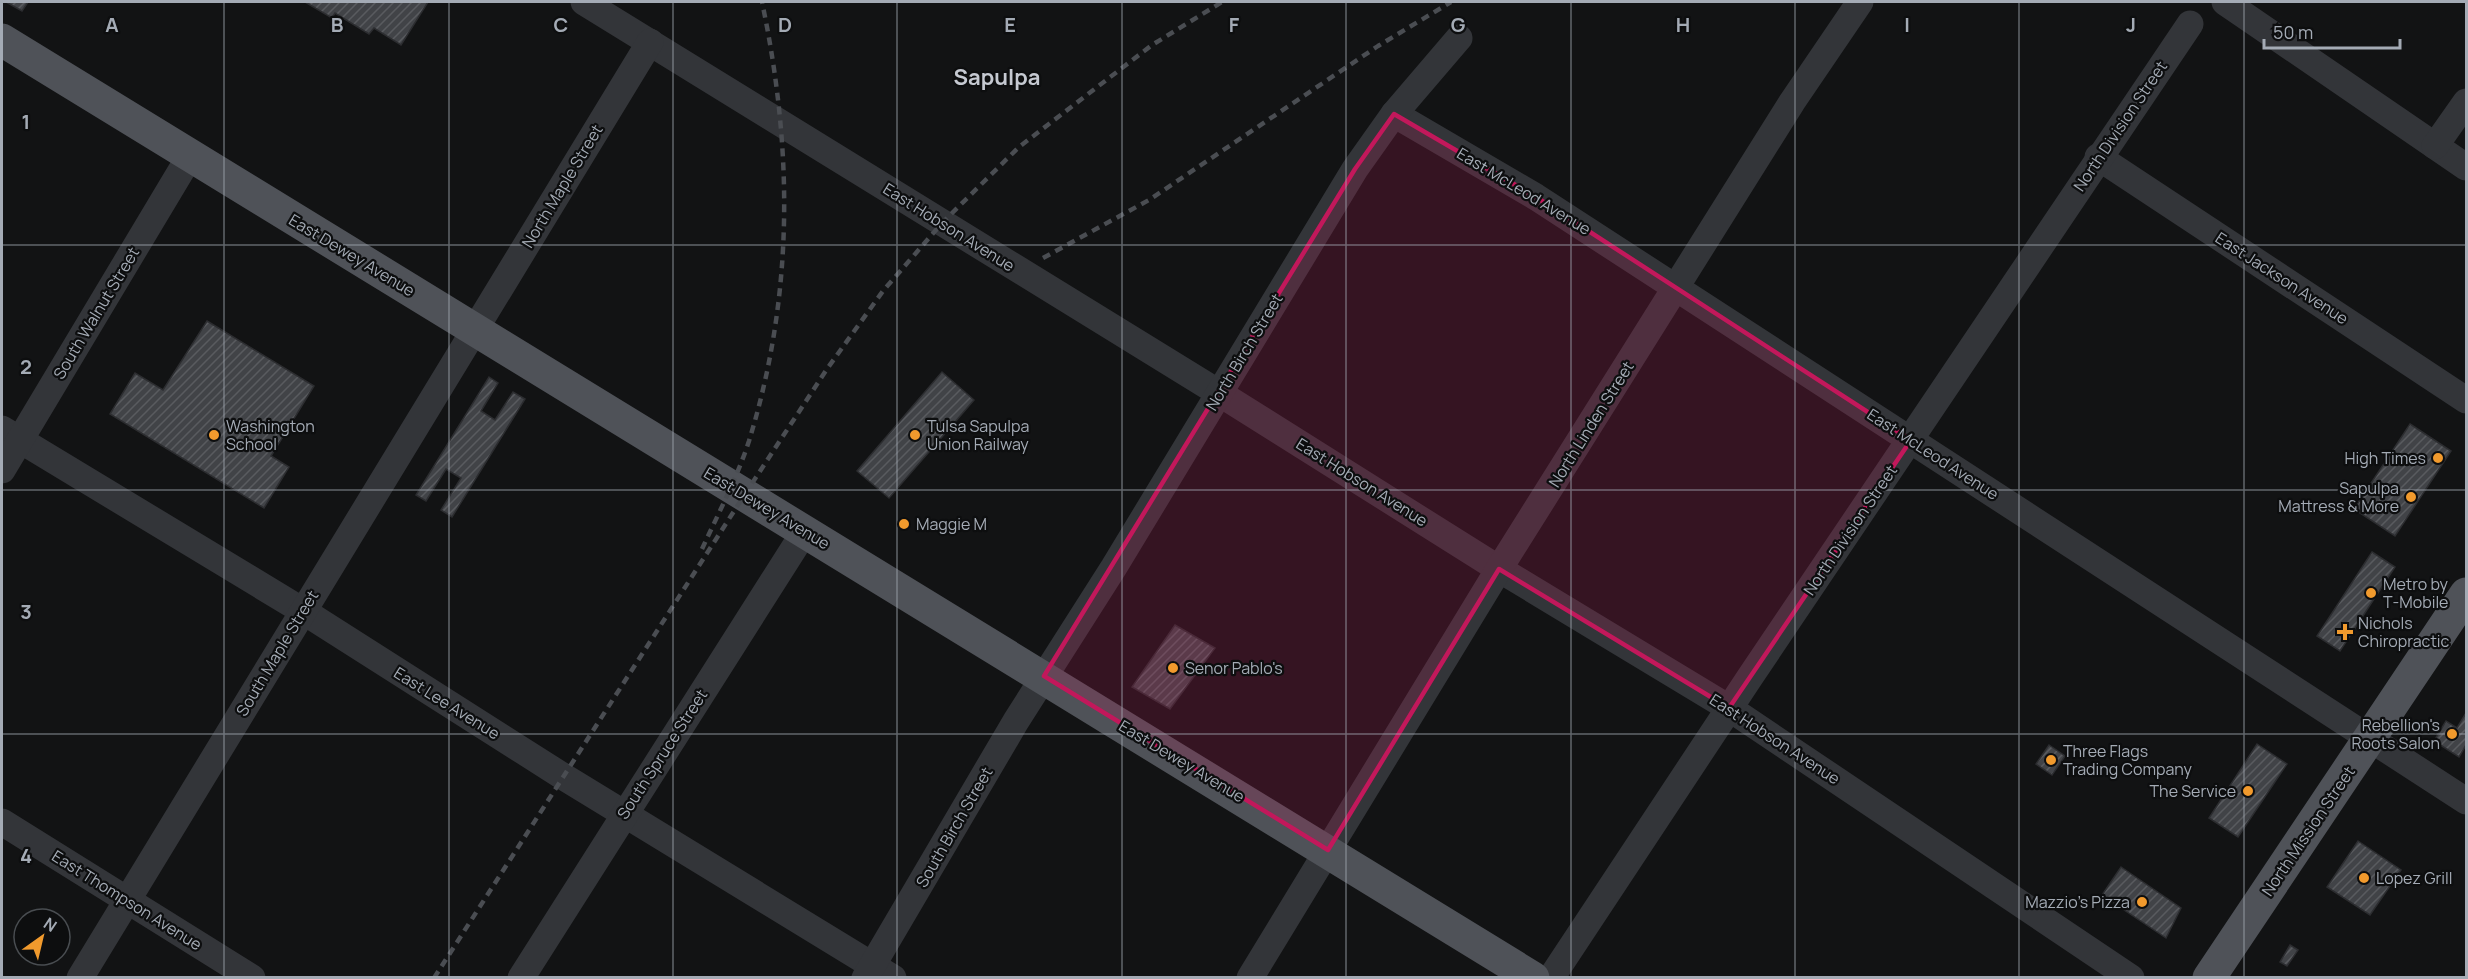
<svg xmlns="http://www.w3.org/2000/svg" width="2468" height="979" font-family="Manrope,sans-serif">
	<defs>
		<pattern id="building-hatch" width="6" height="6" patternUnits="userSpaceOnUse" patternTransform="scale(1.5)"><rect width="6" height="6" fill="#414347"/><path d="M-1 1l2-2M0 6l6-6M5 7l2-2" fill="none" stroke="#595b5f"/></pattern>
	</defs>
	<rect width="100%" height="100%" fill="#121314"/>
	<!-- building -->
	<g fill="url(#building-hatch)" stroke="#2c2d30" stroke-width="1.5">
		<path d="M6,2h22l-6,9z"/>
		<path d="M305,2h123l-27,43 -27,-17 -5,6 -34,-21 -3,5z"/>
		<path d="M207,321l107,65 -43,70 18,11 -25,41 -154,-94 25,-41 28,17z"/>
		<path d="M942,372l32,28 -85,98 -32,-27z"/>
		<path d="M489,377l9,6 -17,28 14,9 18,-28 12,7 -73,118 -11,-7 20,-32 -15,-9 -20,32 -10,-6z"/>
		<path d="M2410,424l41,27 -56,85 -41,-27z"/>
		<path d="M2372,552l23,15 -55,84 -23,-15z"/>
		<path d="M1175,625l40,23 -45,61 -38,-22z"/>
		<path d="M2466,713v32l-7,12 -25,-16 12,-20 11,7z"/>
		<path d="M2257,744l30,20 -49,73 -29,-19z"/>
		<path d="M2049,745l16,11 -13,19 -16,-11z"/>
		<path d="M2358,841l43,29 -31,45 -43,-28z"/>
		<path d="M2121,867l60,41 -15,30 -64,-43z"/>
		<path d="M2290,945l8,5 -11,16 -7,-4z"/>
	</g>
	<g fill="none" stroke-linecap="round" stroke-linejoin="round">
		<!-- minor -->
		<g stroke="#333539" stroke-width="27">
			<path d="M584,2l635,391 280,176 230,139 402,270"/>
			<path d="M2225,2l241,165"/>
			<path d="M1394,114l142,83 930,604"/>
			<path d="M2435,146l31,-44"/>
			<path d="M2098,157l368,243"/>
			<path d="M2,429l301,182 261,166 329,201"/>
			<path d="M2,470l188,-314"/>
			<path d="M2,822l250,156"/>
			<path d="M80,978l570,-936"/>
			<path d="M521,978l284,-447"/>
			<path d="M865,978l151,-257 98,-154 241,-398 39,-55 65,-76"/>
			<path d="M1250,978l249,-409 293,-467 68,-100"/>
			<path d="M1551,978l199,-301 440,-653"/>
		</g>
		<!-- major -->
		<g stroke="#4f5258" stroke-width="33">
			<path d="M2,40l1531,938"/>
			<path d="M2209,978l257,-384"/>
		</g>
		<!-- rail -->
		<g stroke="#4a4d52" stroke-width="4.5" stroke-dasharray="8 6" stroke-linecap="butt">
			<path d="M1043,258l106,-58 229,-154 73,-44"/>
			<path d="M702,549c16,-35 35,-71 47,-108 45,-146 44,-292 13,-439"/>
			<path d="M434,978l311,-484 82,-125 56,-78 59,-68 77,-76 133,-102 70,-43"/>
		</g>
	</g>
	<!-- marked area -->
	<path fill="#c2185b" fill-opacity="0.2" stroke="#c2185b" stroke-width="4.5" stroke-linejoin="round" d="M1394,114l142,83 375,243 -182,268 -230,-139 -171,281 -284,-174 311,-507z"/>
	<!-- grid -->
	<path fill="none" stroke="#a4abb5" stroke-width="1.5" stroke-opacity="0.55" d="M224,2v976M449,2v976M673,2v976M897,2v976M1122,2v976M1346,2v976M1571,2v976M1795,2v976M2019,2v976M2244,2v976M2,245h2464M2,490h2464M2,734h2464"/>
	<!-- markers -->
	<g fill="#f19a2d" stroke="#0d0e0f" stroke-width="2">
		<circle cx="214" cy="435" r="6"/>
		<circle cx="915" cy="435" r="6"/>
		<circle cx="2438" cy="458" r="6"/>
		<circle cx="2411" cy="497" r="6"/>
		<circle cx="904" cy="524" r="6"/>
		<circle cx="2371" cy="593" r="6"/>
		<path d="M2342 623h6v6h6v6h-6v6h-6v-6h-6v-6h6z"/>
		<circle cx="1173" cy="668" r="6"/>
		<circle cx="2452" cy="734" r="6"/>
		<circle cx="2051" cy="760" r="6"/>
		<circle cx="2248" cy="791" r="6"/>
		<circle cx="2364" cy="878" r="6"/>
		<circle cx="2142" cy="902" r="6"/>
	</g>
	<g text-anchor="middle" stroke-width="4.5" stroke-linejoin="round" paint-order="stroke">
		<!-- street labels -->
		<g font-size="16" fill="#a4abb5" stroke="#0d0e0f">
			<text transform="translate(2120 126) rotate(-56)" y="6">North Division Street</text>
			<text transform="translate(562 186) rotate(-59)" y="6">North Maple Street</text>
			<text transform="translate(1524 191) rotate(31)" y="6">East McLeod Avenue</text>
			<text transform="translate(949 227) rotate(32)" y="6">East Hobson Avenue</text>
			<text transform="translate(352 255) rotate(31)" y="6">East Dewey Avenue</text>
			<text transform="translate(2282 278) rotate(33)" y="6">East Jackson Avenue</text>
			<text transform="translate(96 313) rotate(-59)" y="6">South Walnut Street</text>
			<text transform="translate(1244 352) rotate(-59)" y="6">North Birch Street</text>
			<text transform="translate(1591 424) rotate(-58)" y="6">North Linden Street</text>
			<text transform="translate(1933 454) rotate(33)" y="6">East McLeod Avenue</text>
			<text transform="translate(1362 482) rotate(32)" y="6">East Hobson Avenue</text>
			<text transform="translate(767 508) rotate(31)" y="6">East Dewey Avenue</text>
			<text transform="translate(1850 530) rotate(-56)" y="6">North Division Street</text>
			<text transform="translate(277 653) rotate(-59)" y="6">South Maple Street</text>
			<text transform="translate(447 703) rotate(32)" y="6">East Lee Avenue</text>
			<text transform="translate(1775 739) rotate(33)" y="6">East Hobson Avenue</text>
			<text transform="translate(662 754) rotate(-57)" y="6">South Spruce Street</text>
			<text transform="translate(1182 761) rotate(31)" y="6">East Dewey Avenue</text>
			<text transform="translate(954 827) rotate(-60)" y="6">South Birch Street</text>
			<text transform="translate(2308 831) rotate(-56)" y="6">North Mission Street</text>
			<text transform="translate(127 900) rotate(32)" y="6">East Thompson Avenue</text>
		</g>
		<!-- poi labels -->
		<g font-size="16" fill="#a4abb5" stroke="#0d0e0f" text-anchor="start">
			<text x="226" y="432">Washington<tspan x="226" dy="18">School</tspan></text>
			<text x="927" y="432">Tulsa Sapulpa<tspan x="927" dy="18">Union Railway</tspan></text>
			<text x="2426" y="464" text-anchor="end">High Times</text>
			<text x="2399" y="494" text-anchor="end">Sapulpa<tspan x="2399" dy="18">Mattress &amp; More</tspan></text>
			<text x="916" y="530">Maggie M</text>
			<text x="2383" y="590">Metro by<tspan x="2383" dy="18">T-Mobile</tspan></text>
			<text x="2358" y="629">Nichols<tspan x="2358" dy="18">Chiropractic</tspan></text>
			<text x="1185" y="674">Senor Pablo's</text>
			<text x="2440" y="731" text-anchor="end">Rebellion's<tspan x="2440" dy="18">Roots Salon</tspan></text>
			<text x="2063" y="757">Three Flags<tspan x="2063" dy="18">Trading Company</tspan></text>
			<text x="2236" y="797" text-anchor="end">The Service</text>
			<text x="2376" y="884">Lopez Grill</text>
			<text x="2130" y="908" text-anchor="end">Mazzio's Pizza</text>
		</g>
		<!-- district labels -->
		<g font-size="22" font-weight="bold" fill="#c5c9d1" stroke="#0d0e0f">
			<text x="997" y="85">Sapulpa</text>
		</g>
	</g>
	<g font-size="20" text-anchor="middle" font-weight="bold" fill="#a4abb5" stroke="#0d0e0f" stroke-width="4.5" stroke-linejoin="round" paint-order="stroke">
		<text x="112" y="32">A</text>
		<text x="337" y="32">B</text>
		<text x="561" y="32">C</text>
		<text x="785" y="32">D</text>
		<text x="1010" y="32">E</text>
		<text x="1234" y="32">F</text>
		<text x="1458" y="32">G</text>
		<text x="1683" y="32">H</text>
		<text x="1907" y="32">I</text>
		<text x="2131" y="32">J</text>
		<text x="26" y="129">1</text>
		<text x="26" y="374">2</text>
		<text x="26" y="619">3</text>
		<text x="26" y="863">4</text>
	</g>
	<!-- border -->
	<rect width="2468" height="979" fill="none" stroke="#a4abb5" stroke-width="6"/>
	<!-- north arrow -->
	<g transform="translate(42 937) rotate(34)"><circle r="28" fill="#0d0e0f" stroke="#494d51" stroke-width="1.5"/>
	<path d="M0-4.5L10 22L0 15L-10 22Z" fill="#f19a2d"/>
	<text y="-9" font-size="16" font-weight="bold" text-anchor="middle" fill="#a4abb5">N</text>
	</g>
	<!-- scale -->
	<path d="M2264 39v9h136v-9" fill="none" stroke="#a4abb5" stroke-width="3"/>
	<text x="2273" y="39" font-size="18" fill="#a4abb5" stroke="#0d0e0f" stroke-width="4.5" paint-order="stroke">50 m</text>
</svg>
